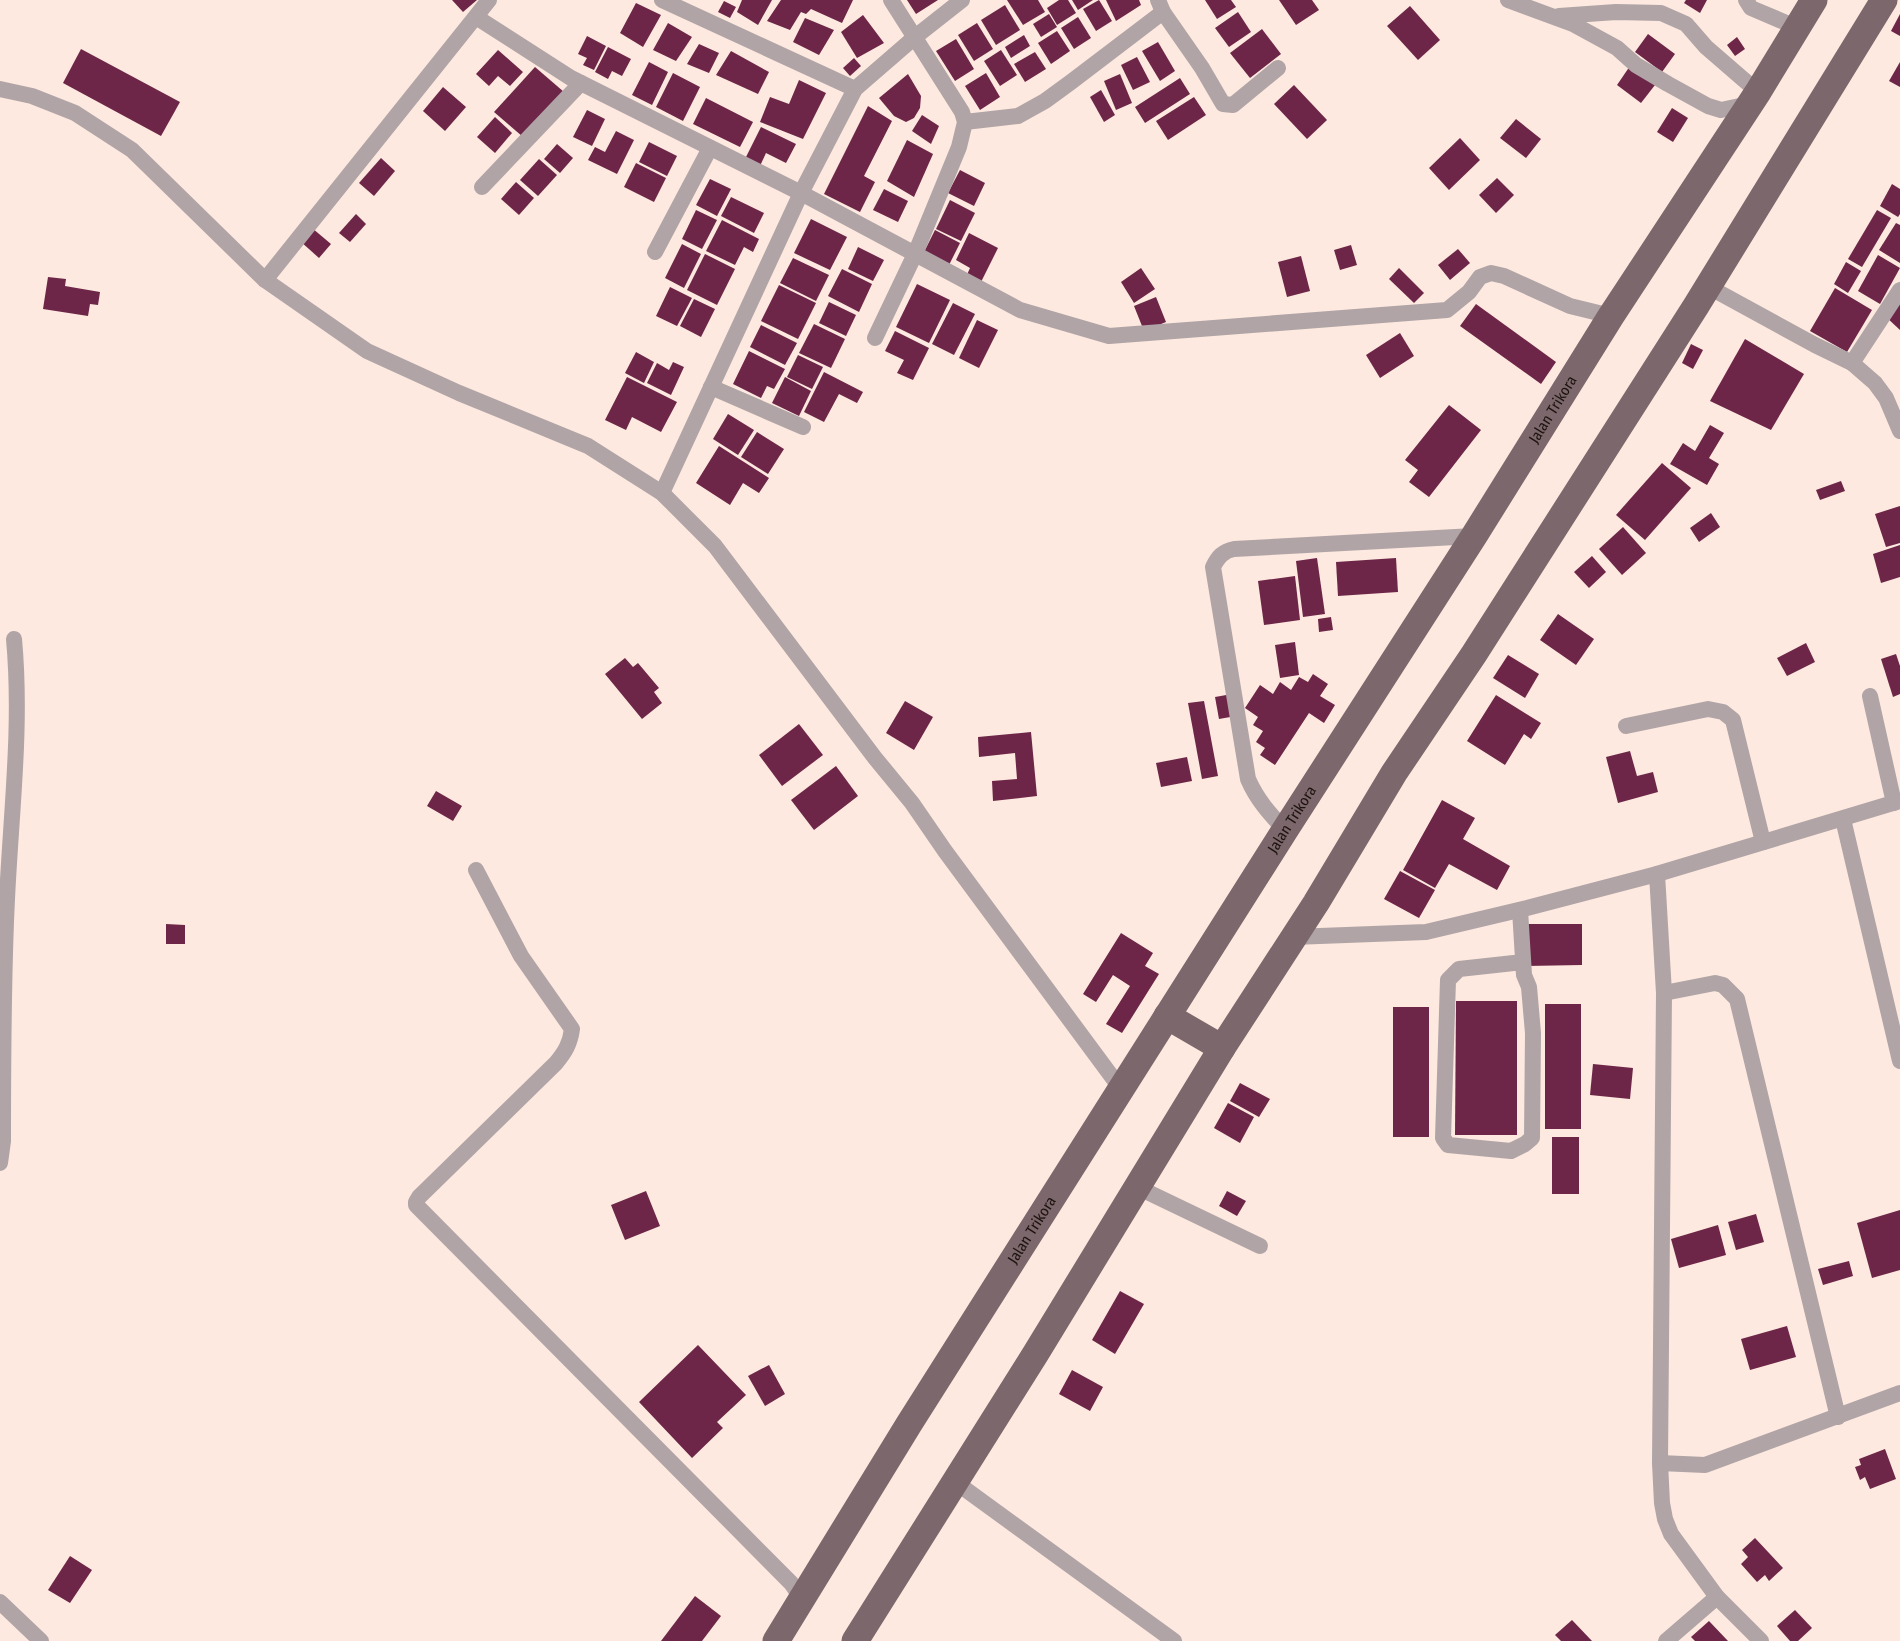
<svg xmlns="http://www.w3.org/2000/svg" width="1900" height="1641" font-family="'Fira Sans Condensed',sans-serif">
	<rect width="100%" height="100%" fill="#fde9df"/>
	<!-- building -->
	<g fill="#6d2648">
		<path d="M452,0h25l-14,12z"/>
		<path d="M742,0h30l-14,25 -21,-13z"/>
		<path d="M781,0h72l-11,23 -31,-14 -5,5 -5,-2 -11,18 -23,-9z"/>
		<path d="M907,0h31l-22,14z"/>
		<path d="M1007,0h31l7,12 -22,13z"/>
		<path d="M1059,0h9l8,13 -19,12 -10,-17z"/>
		<path d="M1072,0h21l-15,10z"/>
		<path d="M1099,0l13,21 -16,10 -13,-22z"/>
		<path d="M1106,0h33l2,5 -25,16z"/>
		<path d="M1205,0h26l5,7 -19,12z"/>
		<path d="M1279,0h33l7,10 -23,15z"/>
		<path d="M1686,0h21l-7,13 -16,-10z"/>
		<path d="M724,1l12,6 -6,11 -12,-6z"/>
		<path d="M636,3l25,12 -18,32 -23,-14z"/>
		<path d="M1005,5l15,25 -24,15 -15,-25z"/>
		<path d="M1410,6l30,34 -22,20 -31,-34z"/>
		<path d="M1238,12l13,20 -22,15 -14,-19z"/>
		<path d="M1049,14l8,13 -16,10 -8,-13z"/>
		<path d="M1900,14v22l-9,-5z"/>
		<path d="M863,15l21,28 -27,15 -16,-26z"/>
		<path d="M1078,17l13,21 -17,11 -13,-21z"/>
		<path d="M805,18l29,12 -15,25 -26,-13z"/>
		<path d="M668,23l24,14 -16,24 -23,-11z"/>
		<path d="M977,23l16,26 -19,12 -16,-26z"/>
		<path d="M1262,29l19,25 -31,24 -20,-25z"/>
		<path d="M1057,31l13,20 -19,13 -13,-21z"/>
		<path d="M1648,34l27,20 -13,18 -27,-20z"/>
		<path d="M1024,35l6,11 -19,12 -6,-11z"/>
		<path d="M587,36l19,10 -12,24 -11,-5 4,-7 -9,-4z"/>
		<path d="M1737,37l8,12 -10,7 -8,-11z"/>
		<path d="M956,39l18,30 -19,12 -19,-30z"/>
		<path d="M1158,42l17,29 -15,10 -18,-30z"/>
		<path d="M699,44l20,9 -10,20 -22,-9z"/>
		<path d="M608,47l23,12 -9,17 -10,-5 -4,8 -13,-7z"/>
		<path d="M81,49l99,53 -19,34 -98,-53z"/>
		<path d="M498,50l25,22 -13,14 -12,-10 -9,10 -13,-12z"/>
		<path d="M1001,50l16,25 -17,11 -16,-25z"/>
		<path d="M731,51l38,21 -11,22 -42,-19z"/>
		<path d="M1035,52l11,17 -21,13 -11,-18z"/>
		<path d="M1137,57l13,25 -17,8 -12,-25z"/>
		<path d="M854,58l7,8 -11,10 -7,-8z"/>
		<path d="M649,62l19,10 -16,33 -20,-10z"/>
		<path d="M1900,62v25l-11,-6z"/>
		<path d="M1630,66l25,19 -14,18 -24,-18z"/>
		<path d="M535,67l29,25 -41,45 -29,-25z"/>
		<path d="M673,73l27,14 -17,34 -27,-14z"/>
		<path d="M986,73l14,24 -20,13 -15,-24z"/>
		<path d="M908,74l13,22 -1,12 -6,10 -8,4 -12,-6 -15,-18z"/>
		<path d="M1120,74l12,29 -16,7 -12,-29z"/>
		<path d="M1180,78l10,16 -45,29 -10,-16z"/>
		<path d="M799,80l27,13 -23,46 -43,-17 10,-25 19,7z"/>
		<path d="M1294,85l33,35 -20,19 -33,-35z"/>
		<path d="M443,87l23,20 -21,24 -22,-20z"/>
		<path d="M1101,90l14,25 -11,7 -14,-25z"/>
		<path d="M1194,97l12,18 -38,25 -12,-19z"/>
		<path d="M706,98l47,24 -13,25 -47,-23z"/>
		<path d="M868,106l24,15 -28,55 11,6 -15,30 -36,-18z"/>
		<path d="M1672,108l16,10 -15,24 -16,-10z"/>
		<path d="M587,110l18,9 -13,27 -19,-9z"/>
		<path d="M922,115l17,11 -8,18 -19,-13z"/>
		<path d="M495,117l17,16 -17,20 -18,-16z"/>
		<path d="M1516,119l25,20 -15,19 -26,-20z"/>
		<path d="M761,127l35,17 -10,19 -20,-10 -6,13 -15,-7z"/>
		<path d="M616,131l18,9 -17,34 -29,-14 7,-13 10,5z"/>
		<path d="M1460,138l20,22 -31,30 -20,-22z"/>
		<path d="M907,140l26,14 -19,43 -27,-16z"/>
		<path d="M649,142l28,14 -10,20 -28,-14z"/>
		<path d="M557,144l16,14 -13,15 -16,-14z"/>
		<path d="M381,158l14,13 -21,25 -15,-13z"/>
		<path d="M539,159l18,16 -19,21 -18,-16z"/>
		<path d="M636,163l30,15 -12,24 -30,-15z"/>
		<path d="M960,170l25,13 -11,23 -26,-13z"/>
		<path d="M1497,178l17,17 -18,18 -17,-18z"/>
		<path d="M710,179l21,10 -14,27 -21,-11z"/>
		<path d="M516,182l18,16 -15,17 -18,-16z"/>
		<path d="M1892,184l8,5v25l-2,3 -18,-11z"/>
		<path d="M884,189l24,12 -10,21 -25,-12z"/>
		<path d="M731,197l33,16 -10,20 -33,-17z"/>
		<path d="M950,200l25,13 -14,28 -25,-12z"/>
		<path d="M696,210l21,10 -15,29 -20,-10z"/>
		<path d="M1877,210l14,8 -29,49 -14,-8z"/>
		<path d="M356,214l10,10 -16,18 -11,-9z"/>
		<path d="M811,219l36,18 -17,33 -36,-17z"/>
		<path d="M722,220l37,19 -6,13 -9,-5 -9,18 -29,-14z"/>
		<path d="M1896,223l4,2v38l-21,-13z"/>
		<path d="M312,228l19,16 -12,14 -19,-17z"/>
		<path d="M935,230l25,13 -11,22 -25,-13z"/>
		<path d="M969,233l29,15 -19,38 -14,-7 5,-11 -14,-8z"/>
		<path d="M682,244l19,10 -17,34 -19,-10z"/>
		<path d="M1351,245l6,20 -17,5 -6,-20z"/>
		<path d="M858,247l26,13 -11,21 -25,-12z"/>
		<path d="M1458,249l12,14 -20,17 -12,-15z"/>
		<path d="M705,254l30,15 -18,36 -30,-15z"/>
		<path d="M1878,255l22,13 -20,36 -22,-13z"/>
		<path d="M1301,256l9,35 -23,6 -9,-35z"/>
		<path d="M793,258l36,17 -13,26 -36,-18z"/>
		<path d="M1846,262l15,9 -13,22 -14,-9z"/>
		<path d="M1141,268l14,21 -21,14 -13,-21z"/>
		<path d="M1399,268l25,25 -10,10 -25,-24z"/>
		<path d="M842,269l30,15 -13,28 -31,-16z"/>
		<path d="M48,277l18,2 -1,7 35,6 -2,13 -8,-1 -2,12 -45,-7z"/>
		<path d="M917,284l33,16 -21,43 -33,-16z"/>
		<path d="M779,285l37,18 -18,36 -37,-18z"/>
		<path d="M670,287l22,11 -15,28 -21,-10z"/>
		<path d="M1835,288l37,22 -25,42 -37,-21z"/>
		<path d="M1156,297l10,25 -22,9 -10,-25z"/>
		<path d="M694,299l21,10 -14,28 -21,-11z"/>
		<path d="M1900,300v30l-15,-14z"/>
		<path d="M829,302l27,13 -10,21 -27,-13z"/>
		<path d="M953,303l22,11 -21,41 -22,-11z"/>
		<path d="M1476,304l80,58 -15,22 -81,-58z"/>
		<path d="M977,320l21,10 -19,38 -20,-10z"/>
		<path d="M814,324l31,15 -14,29 -32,-15z"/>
		<path d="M761,325l36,18 -12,22 -35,-18z"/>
		<path d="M895,331l34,17 -16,32 -16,-7 7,-13 -19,-9z"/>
		<path d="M1400,333l14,23 -34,22 -14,-23z"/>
		<path d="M1745,339l59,35 -33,56 -61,-29z"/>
		<path d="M1691,344l12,6 -10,19 -11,-6z"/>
		<path d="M749,351l36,18 -11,20 -7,-3 -6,12 -28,-14z"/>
		<path d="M636,352l18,10 -10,21 -19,-10z"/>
		<path d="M798,355l25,12 -11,22 -25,-12z"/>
		<path d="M673,362l11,5 -13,28 -24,-12 10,-20 12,7z"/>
		<path d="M824,372l39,20 -6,11 -18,-9 -15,28 -20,-10z"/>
		<path d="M627,377l50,25 -16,30 -29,-15 -6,13 -21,-10z"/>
		<path d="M785,377l26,14 -12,25 -27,-13z"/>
		<path d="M1449,405l32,25 -52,67 -20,-15 9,-12 -13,-10z"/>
		<path d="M728,414l26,16 -16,25 -25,-16z"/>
		<path d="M1710,425l14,8 -15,25 10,6 -12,21 -37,-21 13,-21 12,8z"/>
		<path d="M757,432l27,17 -16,25 -27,-17z"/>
		<path d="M719,446l50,32 -10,15 -16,-10 -13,22 -34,-22z"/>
		<path d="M1662,463l29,25 -46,52 -29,-25z"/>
		<path d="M1841,481l4,10 -25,9 -4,-10z"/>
		<path d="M1900,506v37l-14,4 -11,-33z"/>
		<path d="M1711,513l9,14 -21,15 -9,-14z"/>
		<path d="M1623,527l23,26 -24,22 -23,-26z"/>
		<path d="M1900,545v32l-19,6 -8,-29z"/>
		<path d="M1592,556l14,16 -17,16 -15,-16z"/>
		<path d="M1317,558l8,56 -22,3 -7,-56z"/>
		<path d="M1396,558l2,34 -60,4 -2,-34z"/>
		<path d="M1295,576l5,44 -36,5 -6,-44z"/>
		<path d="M1558,614l36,25 -18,26 -36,-25z"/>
		<path d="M1331,617l2,13 -14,2 -1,-13z"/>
		<path d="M1295,642l4,33 -19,3 -5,-33z"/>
		<path d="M1806,643l9,19 -28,14 -10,-18z"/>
		<path d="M1896,654l4,12v28l-7,3 -12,-38z"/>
		<path d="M1508,655l31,19 -14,24 -32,-20z"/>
		<path d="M625,658l8,9 5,-4 21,25 -5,4 8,11 -20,16 -37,-45z"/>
		<path d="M1313,674l15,10 -8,12 15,9 -11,18 -15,-10 -34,52 -15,-10 5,-7 -9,-6 7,-11 -10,-6 5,-8 -13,-9 15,-23 13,9 7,-12 11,8 8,-13 9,5z"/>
		<path d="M1232,694l4,22 -17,3 -4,-22z"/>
		<path d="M1496,695l45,28 -10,16 -7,-5 -19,31 -38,-24z"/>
		<path d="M905,701l28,16 -19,33 -28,-17z"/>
		<path d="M1204,701l14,75 -16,3 -14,-76z"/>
		<path d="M799,724l24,31 -41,31 -23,-31z"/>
		<path d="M1031,732l6,64 -44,5 -1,-20 25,-2 -2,-26 -36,4 -1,-20z"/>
		<path d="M1630,751l7,25 16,-4 5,20 -40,11 -12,-46z"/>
		<path d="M1187,757l5,24 -31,6 -5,-24z"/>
		<path d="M836,766l22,30 -44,34 -23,-30z"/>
		<path d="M436,791l26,15 -9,15 -26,-15z"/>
		<path d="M1442,800l33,18 -12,21 47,27 -13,24 -48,-26 -14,24 -32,-18z"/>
		<path d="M1400,871l35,19 -16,28 -35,-19z"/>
		<path d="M166,924l19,1v19h-19z"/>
		<path d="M1527,924h55v41l-56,1z"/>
		<path d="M1121,933l32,20 -8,13 14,8 -37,59 -16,-9 24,-38 -17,-11 -17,27 -13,-8z"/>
		<path d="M1456,1001h61v134h-62z"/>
		<rect x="1545" y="1004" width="36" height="125"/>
		<rect x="1393" y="1007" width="36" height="130"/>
		<path d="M1593,1064l40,4 -3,31 -40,-4z"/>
		<path d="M1240,1083l30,16 -11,18 -29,-16z"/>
		<path d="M1228,1103l26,14 -14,26 -26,-15z"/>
		<rect x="1552" y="1137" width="27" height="57"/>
		<path d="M646,1191l14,35 -35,14 -14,-35z"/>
		<path d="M1227,1191l19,10 -9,15 -18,-10z"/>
		<path d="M1900,1210v60l-28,8 -15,-55z"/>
		<path d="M1756,1214l8,28 -28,8 -8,-28z"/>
		<path d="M1718,1225l8,30 -47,13 -8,-29z"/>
		<path d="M1849,1261l4,15 -30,9 -5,-16z"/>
		<path d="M1120,1291l24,13 -29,50 -23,-14z"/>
		<path d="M1787,1326l9,31 -46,13 -9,-31z"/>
		<path d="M698,1345l48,50 -29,27 6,6 -31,30 -53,-56z"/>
		<path d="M769,1365l16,29 -20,12 -17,-30z"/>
		<path d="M1072,1370l31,17 -13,24 -31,-17z"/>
		<path d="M1885,1449l11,30 -26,10 -5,-12 -5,3 -5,-13 6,-2 -2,-6z"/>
		<path d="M1755,1538l28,30 -14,13 -4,-6 -8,7 -16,-18 7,-7 -6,-7z"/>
		<path d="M70,1556l22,14 -22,33 -22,-13z"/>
		<path d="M695,1596l26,20 -19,25h-41z"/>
		<path d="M1795,1610l17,18 -14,13h-8l-13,-15z"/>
		<path d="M1572,1620l20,21h-31l-6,-6z"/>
		<path d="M1709,1621l19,20h-33l-4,-4z"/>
	</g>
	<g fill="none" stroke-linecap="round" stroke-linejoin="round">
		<!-- street -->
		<g stroke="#b0a4a6" stroke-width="16">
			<path d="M662,0l193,89"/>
			<path d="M1158,0l5,12 39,56 21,36 10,1 45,-37"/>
			<path d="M1508,0l65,24 44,24 19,17 32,19 40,22 13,4 28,-6"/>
			<path d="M1746,0l5,8 45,19"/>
			<path d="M1559,16l57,-4 45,1 25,11 20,23 52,45"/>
			<path d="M476,17l95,61 230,115 219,117 89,26 338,-26 22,-18 11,-15 11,-4 13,3 66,30 41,10"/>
			<path d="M0,89l32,7 43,17 57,37 133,130 102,71 92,42 129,53 74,47 53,53 160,212 37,45 33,48 176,238"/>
			<path d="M965,122l53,-6 27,-15 26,-19 92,-70"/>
			<path d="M482,187l99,-104"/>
			<path d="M655,252l55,-104"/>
			<path d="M265,280l224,-280"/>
			<path d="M1707,286l108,59 37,18 23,20 11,15 14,33"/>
			<path d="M875,338l40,-84 44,-107 6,-25 -3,-10 -71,-112"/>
			<path d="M1852,363l48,-73"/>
			<path d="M711,387l92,40"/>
			<path d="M662,493l139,-300 54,-104 60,-52 47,-37"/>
			<path d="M1870,696l24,107"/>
			<path d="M1626,726l82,-17 15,3 10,8 30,122"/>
			<path d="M1843,819l57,242"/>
			<path d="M1285,830c-15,-16 -28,-30 -37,-51l-35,-212c5,-10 10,-16 21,-18l240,-13"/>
			<path d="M476,870l45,86 51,73c-2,15 -7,23 -16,34l-137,134 -3,5v3l375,378 11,16"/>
			<path d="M1657,874l7,119 -4,470 2,40 3,16 6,15 46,63 44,44"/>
			<path d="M1520,910l4,65 5,12 4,46 -1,105 -7,6 -14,7 -63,-6 -5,-7 5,-158 11,-11 64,-7"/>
			<path d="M1293,937l133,-5 101,-24 130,-34 243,-73"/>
			<path d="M1664,993l51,-10 8,2 14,14 101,418"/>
			<path d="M0,1163l3,-22c0,-81 0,-162 4,-242 4,-87 15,-173 7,-260"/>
			<path d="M1137,1187l123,59"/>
			<path d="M1660,1463l45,2 195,-72"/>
			<path d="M954,1481l220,160"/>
			<path d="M0,1602l41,39"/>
			<path d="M1666,1641l51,-44"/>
		</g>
		<!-- primary -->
		<g stroke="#7c676c" stroke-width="27">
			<path d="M1167,1016l55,32"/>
			<path id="s1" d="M776,1641l133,-217 376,-594 189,-294 137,-220 147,-224 56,-92"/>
			<path d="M855,1641l181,-288 186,-305 94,-145 78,-130 80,-119 222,-348 188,-306"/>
		</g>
	</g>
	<g text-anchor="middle" stroke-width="6" stroke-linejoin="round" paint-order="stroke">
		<!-- street labels -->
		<g font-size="15" fill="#1c130f" stroke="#fde9df">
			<text dy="5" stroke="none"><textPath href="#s1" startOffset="1456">Jalan Trikora</textPath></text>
			<text dy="5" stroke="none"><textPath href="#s1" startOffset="970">Jalan Trikora</textPath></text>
			<text dy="5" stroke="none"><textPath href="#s1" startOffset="484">Jalan Trikora</textPath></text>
		</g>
	</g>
</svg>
